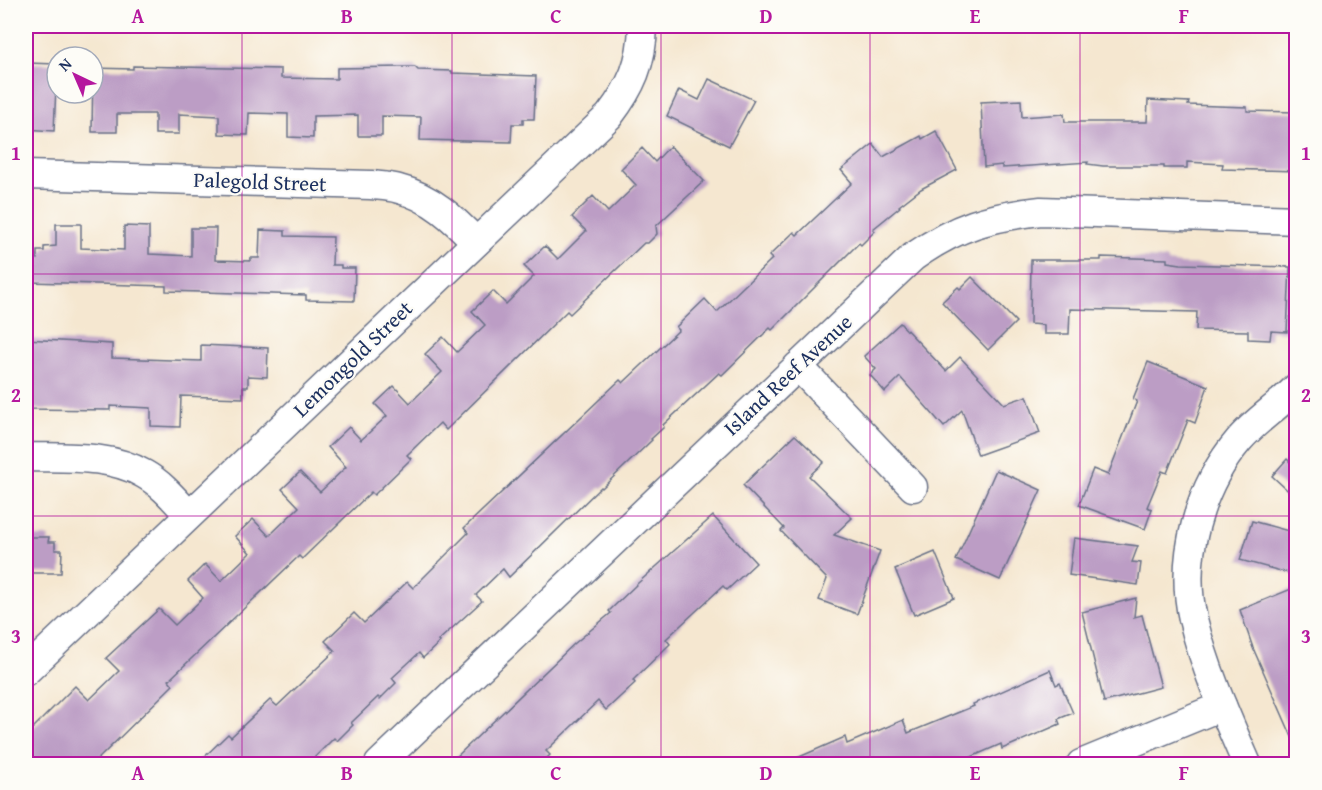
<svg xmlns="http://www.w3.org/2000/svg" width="1322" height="790" font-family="'Gentium Book Plus',serif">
	<rect width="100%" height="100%" fill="#fdfcf7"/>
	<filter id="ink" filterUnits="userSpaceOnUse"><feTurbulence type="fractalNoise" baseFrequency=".0167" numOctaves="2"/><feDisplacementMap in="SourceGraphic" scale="12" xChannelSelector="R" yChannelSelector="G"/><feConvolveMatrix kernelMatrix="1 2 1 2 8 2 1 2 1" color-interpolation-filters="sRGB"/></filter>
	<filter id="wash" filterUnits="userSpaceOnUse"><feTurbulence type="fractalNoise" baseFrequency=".008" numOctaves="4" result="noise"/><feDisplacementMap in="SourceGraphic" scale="24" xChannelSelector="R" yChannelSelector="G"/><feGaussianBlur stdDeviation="1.35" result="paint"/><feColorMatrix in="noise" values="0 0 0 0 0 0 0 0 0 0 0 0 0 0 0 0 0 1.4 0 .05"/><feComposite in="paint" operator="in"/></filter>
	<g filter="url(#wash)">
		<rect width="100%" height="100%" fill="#f5e7d0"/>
		<g id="blocks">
			<!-- building -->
			<g fill="#bc9dc5">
				<path d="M26,63l31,1 -3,67 -28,-2z"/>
				<path d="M133,66l148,3v9l56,1v-11l66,-1h12l3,3 34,1v2l84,3 -2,43h-11v5h-11l-1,18 -91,-2 1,-23 -39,-1v20h-24v-21l-45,1v22l-25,-1v-23l-39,-1 -1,22 -29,-1v-18l-40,-2v20h-24v-20h-38v18h-25l1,-64 40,1z"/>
				<path d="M709,79l45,21 -25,46 -62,-30 12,-26 20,10z"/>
				<path d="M1021,100l1,17 42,-3 1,8h82l1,-22 41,2 -1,3 59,2v4l49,1v59l-74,-2 1,-5 -36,-2v6h-23v-2h-61l-16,-2 1,-2 -86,6v-3l-18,2 -3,-65z"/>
				<path d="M936,131l21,39 -36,19 -22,17 1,1 -27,22 2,2 -14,14 -2,-2 -87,87 -2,-2 -48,47 -3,-2 -56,52 1,2 -13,12 1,1 -50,48 -1,-1 -92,90 -6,-8 -27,26 6,6 -44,40 2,1 -17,16 -4,-5 -27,25 4,5 -16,16 -2,-2 -27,26 2,2 -16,16 -3,-3 -27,27h-111l32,-31 3,3 39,-37 7,6 58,-55 -10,-10 29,-28 10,10 43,-41 6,6 55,-55 -4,-5 156,-148 3,3 56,-53 -3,-3 29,-28 12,13 55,-53 -3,-3 25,-24 3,3 55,-52 -11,-13 32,-26 10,13 38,-21 1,3z"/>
				<path d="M670,146l34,35 -48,45 1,8 -9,9h-4l-74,71 -3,-3 -121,119 -6,-7 -33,32 4,4 -37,36 -3,-3 -69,67 -3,-3 -130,124 4,5 -81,80h-66v-30l49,-49 14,14 30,-29 -13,-13 53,-49 16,16 28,-27 -15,-17 17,-17 16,17 29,-28 -15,-17 18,-17 16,17 30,-29 -17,-18 18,-17 20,20 26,-25 -18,-20 21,-20 12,13 26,-24 -12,-12 19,-18 16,17 32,-31 -17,-18 18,-17 14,15 28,-27 -13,-14 21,-20 13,13 28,-28 -10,-10 21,-20 13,13 28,-28 -14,-14 21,-21 15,16 28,-27 -15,-16 21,-21 13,14z"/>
				<path d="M56,224h25v24l43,2v-24l25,1v27l42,2v-28h25l-1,32 35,1v-3h9l1,-28 25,1v5l48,1 -1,28h9v3h14l-1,33 -48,-1v-5l-140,-4v-5l-136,-4v-23h7v-8h7v-4l12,-1z"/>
				<path d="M1101,257l66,2v3l14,2 109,3 -3,65 -16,-1 -1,9 -22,-1v-8l-52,-1 1,-18 -127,-3 -1,25h-25v-9l-14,-1 1,-64h70z"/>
				<path d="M972,277l44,45 -28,28 -46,-48 16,-15 2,2z"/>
				<path d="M900,323l46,48 14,-14 44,47 23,-8 13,37 -62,22 -16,-45 -18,17 -44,-50 -15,15 -15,-17 6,-6 -12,-13z"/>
				<path d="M26,339l86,5v14l89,3v-16l67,3 -1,29 -19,-1v11h-5v11l-62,-2 -1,31 -29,-1v-18l-41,-2v4l-84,-1z"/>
				<path d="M1148,362l60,24 -13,37 -7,-3 -21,53 -5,-2 -15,36 5,2 -7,20 -66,-24 14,-36 15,6 29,-74 -4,-2z"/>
				<path d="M795,435l29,27 -15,14 43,42 -18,17 46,16 -23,63 -38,-14 8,-21 -46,-48 3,-3 -41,-43z"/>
				<path d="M1287,459l9,9v30l-24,-22z"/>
				<path d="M996,470l45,20 -41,90 -44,-20z"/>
				<path d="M713,516l43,47 -29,27 -4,-4 -57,53 4,5 -37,36 2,3 -29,27 -8,-9 -52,50 4,4 -10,10h-92l126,-121 37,-31 -2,-2 29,-28z"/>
				<path d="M1252,521l44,12v42l-56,-15z"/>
				<path d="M26,537h23l-1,5h7v8h7l-1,23h-35z"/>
				<path d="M1074,538l64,8 -6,16 9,1 -3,22 -69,-10z"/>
				<path d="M935,552l19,46 -40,17 -19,-46z"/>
				<path d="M1296,587v159l-43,-98 -13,-38z"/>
				<path d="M1136,598l-2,19 8,-2 19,72 -57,15 -22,-90z"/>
				<path d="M1050,670l6,15 4,-2 13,30 -15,6 2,5 -58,25 -1,-5 -48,21h-172l64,-28 2,7 56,-24 5,13 66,-27 -1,-2z"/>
			</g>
		</g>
	</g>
	<g filter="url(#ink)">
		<use href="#blocks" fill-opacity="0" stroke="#676f86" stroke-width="1.5"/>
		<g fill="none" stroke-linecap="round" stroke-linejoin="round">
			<!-- minor casing -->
			<g stroke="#676f86" stroke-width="31">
				<g id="minor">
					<path d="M26,175l345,10c9,1 19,1 28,4 32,8 55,30 77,53"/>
					<path d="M798,366l115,121"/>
					<path d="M26,457c39,1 83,-3 118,17 18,10 31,26 45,41"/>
					<path d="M26,671l583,-555c23,-30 33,-53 34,-90"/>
					<path d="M379,764l534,-507c44,-31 75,-40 128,-46l255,9"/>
					<path d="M1081,764l141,-58"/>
					<path d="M1247,764c-20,-46 -42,-95 -54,-145 -14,-61 6,-132 46,-179 17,-20 40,-34 57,-52"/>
				</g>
			</g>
			<!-- minor -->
			<use href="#minor" stroke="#fff" stroke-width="28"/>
		</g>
	</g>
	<!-- grid -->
	<path fill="none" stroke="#b5179e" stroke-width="1.5" stroke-opacity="0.55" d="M242,26v738M452,26v738M661,26v738M870,26v738M1080,26v738M26,274h1270M26,516h1270"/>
	<g text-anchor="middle" stroke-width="4.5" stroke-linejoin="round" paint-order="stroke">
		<!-- street labels -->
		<g font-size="21" fill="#1b2f5e" stroke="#fdfcf7">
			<text transform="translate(260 182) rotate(2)" y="7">Palegold Street</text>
			<text transform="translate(353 359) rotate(-44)" y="7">Lemongold Street</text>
			<text transform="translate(788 375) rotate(-43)" y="7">Island Reef Avenue</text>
		</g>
	</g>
	<!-- margin -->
	<rect width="1322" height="790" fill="none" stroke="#fdfcf7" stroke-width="66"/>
	<!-- north arrow -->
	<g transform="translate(75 75) rotate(316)"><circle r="28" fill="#fdfcf7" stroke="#a3aaba" stroke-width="1.5"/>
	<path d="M0-4.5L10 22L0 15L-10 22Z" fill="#b5179e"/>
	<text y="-9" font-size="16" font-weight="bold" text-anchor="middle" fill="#1b2f5e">N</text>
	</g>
	<rect x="33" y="33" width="1256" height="724" fill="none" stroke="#b5179e" stroke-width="2"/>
	<g font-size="20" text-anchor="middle" font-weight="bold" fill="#b5179e">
		<text x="138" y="23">A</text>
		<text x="347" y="23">B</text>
		<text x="556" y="23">C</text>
		<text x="766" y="23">D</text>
		<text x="975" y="23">E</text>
		<text x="1184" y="23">F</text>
		<text x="16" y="160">1</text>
		<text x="1306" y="160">1</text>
		<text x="16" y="402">2</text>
		<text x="1306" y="402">2</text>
		<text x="16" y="643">3</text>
		<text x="1306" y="643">3</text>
		<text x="138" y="780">A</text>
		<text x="347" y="780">B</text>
		<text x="556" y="780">C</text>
		<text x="766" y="780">D</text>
		<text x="975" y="780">E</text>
		<text x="1184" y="780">F</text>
	</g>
</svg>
